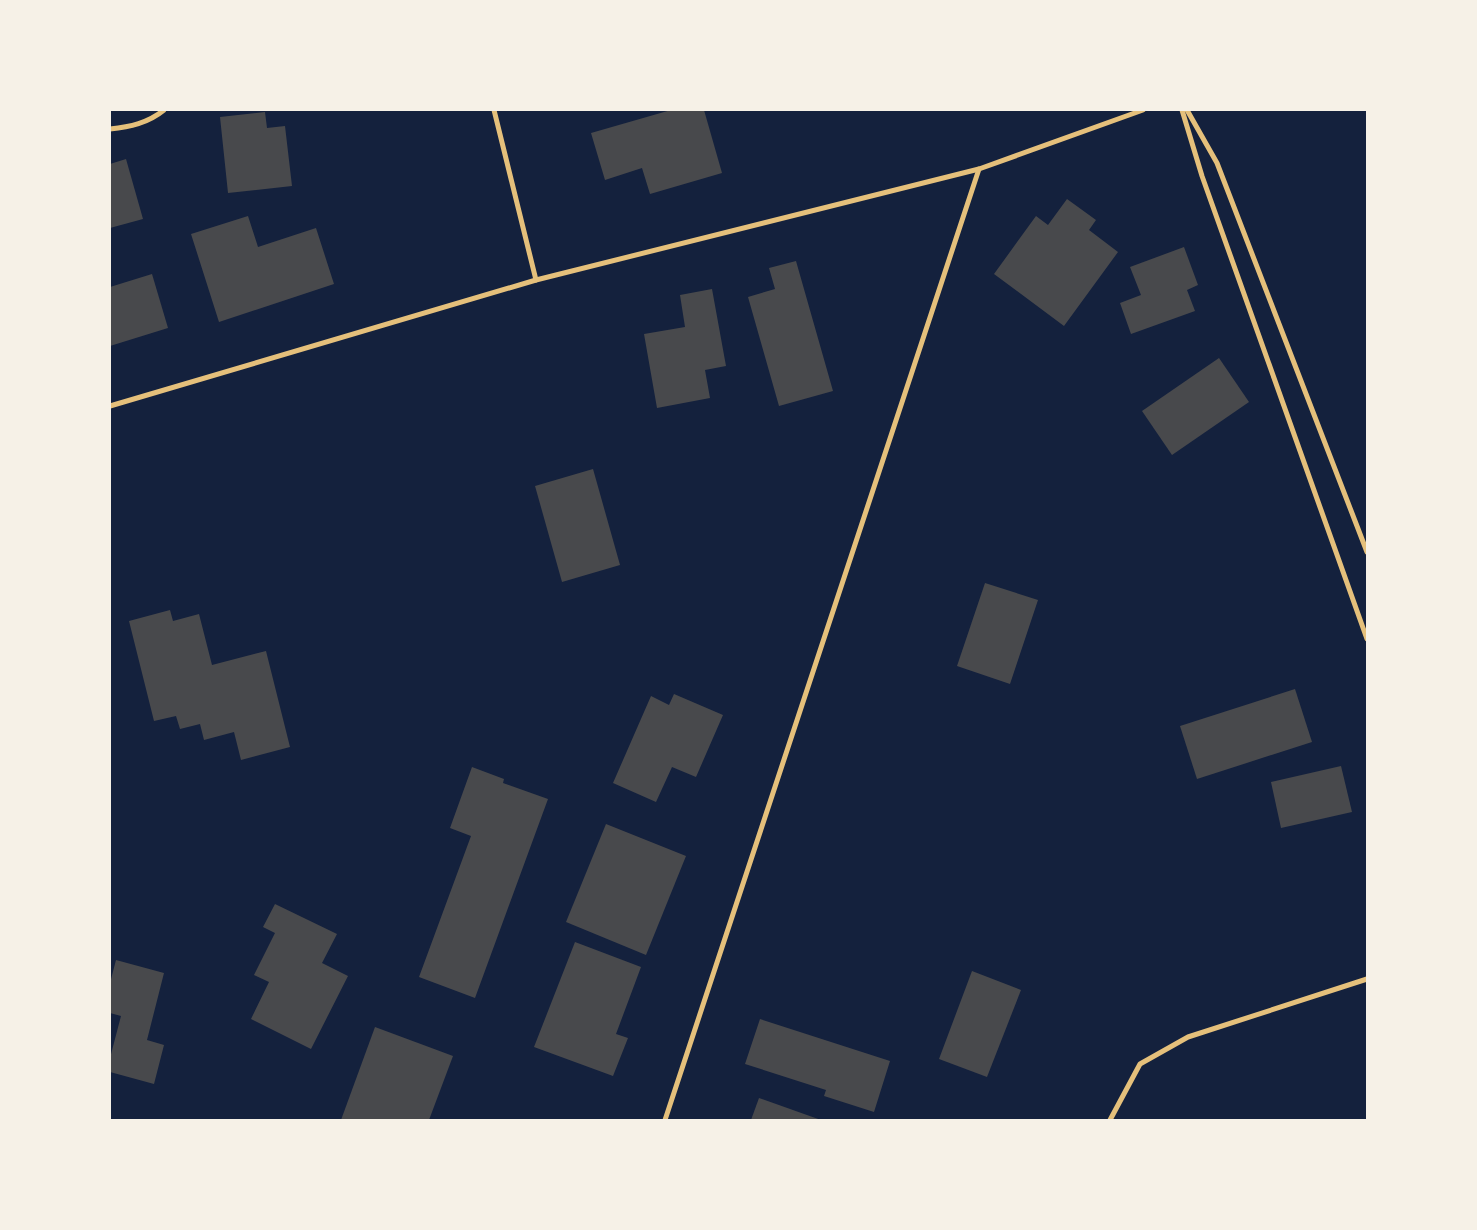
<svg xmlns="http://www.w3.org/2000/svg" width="1477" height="1230" font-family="'PT Sans',sans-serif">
	<rect width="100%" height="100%" fill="#14213d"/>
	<!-- building -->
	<g fill="#48494c">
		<path d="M671,110h33l18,63 -72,21 -8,-26 -37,12 -14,-47z"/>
		<path d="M265,112l2,16 18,-2 7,60 -64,7 -8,-76z"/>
		<path d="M126,159l17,60 -33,9v-64z"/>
		<path d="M1067,199l29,21 -7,10 29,22 -54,74 -70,-52 42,-58 12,9z"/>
		<path d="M248,216l10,31 58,-19 18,56 -115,38 -28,-88z"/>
		<path d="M1184,247l14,38 -11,5 8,21 -64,23 -11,-31 21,-8 -11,-28z"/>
		<path d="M796,261l37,130 -54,15 -31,-109 27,-8 -6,-21z"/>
		<path d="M152,274l16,54 -58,18v-59z"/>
		<path d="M712,289l14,77 -21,4 5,28 -53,10 -13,-74 41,-7 -5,-32z"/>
		<path d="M1219,358l30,44 -77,53 -30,-44z"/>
		<path d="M593,469l27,96 -58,17 -27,-96z"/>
		<path d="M985,583l53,17 -28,84 -53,-18z"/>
		<path d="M170,610l3,11 26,-7 13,51 54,-14 24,96 -49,13 -7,-28 -30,8 -4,-16 -20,5 -4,-13 -22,5 -25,-100z"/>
		<path d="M1295,689l17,53 -115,37 -17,-53z"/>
		<path d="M674,694l49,21 -27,62 -24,-10 -16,35 -43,-19 38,-87 18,9z"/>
		<path d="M1341,766l11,46 -71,16 -10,-46z"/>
		<path d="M472,767l32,12 -1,4 45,16 -73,199 -56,-21 52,-141 -21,-8z"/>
		<path d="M606,824l80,32 -40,99 -80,-33z"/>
		<path d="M275,904l62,30 -15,29 26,13 -37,73 -60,-30 18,-37 -15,-7 21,-42 -12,-6z"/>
		<path d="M575,942l66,25 -25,67 12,4 -15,38 -79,-29z"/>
		<path d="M116,960l48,13 -17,67 17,5 -10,39 -44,-12v-14l11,-42 -11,-3v-30z"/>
		<path d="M972,971l49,19 -34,87 -48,-18z"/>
		<path d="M760,1019l130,42 -16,51 -50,-16 2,-6 -81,-26z"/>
		<path d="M375,1027l78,29 -24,64h-88z"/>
		<path d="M759,1098l62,22h-70z"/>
	</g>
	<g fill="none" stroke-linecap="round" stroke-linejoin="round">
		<!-- minor -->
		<g stroke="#e5c07b" stroke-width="5">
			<path d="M494,110l42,170"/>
			<path d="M1182,110l20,66 165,463"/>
			<path d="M1187,110l30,53 150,389"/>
			<path d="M110,129c20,-2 38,-6 54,-19"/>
			<path d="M110,406l426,-126 443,-111 164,-59"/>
			<path d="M665,1120l314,-951"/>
			<path d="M1110,1120l30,-56 48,-27 179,-58"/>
		</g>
	</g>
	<!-- border -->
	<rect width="1477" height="1230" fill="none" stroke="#f6f1e7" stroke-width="222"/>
</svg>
